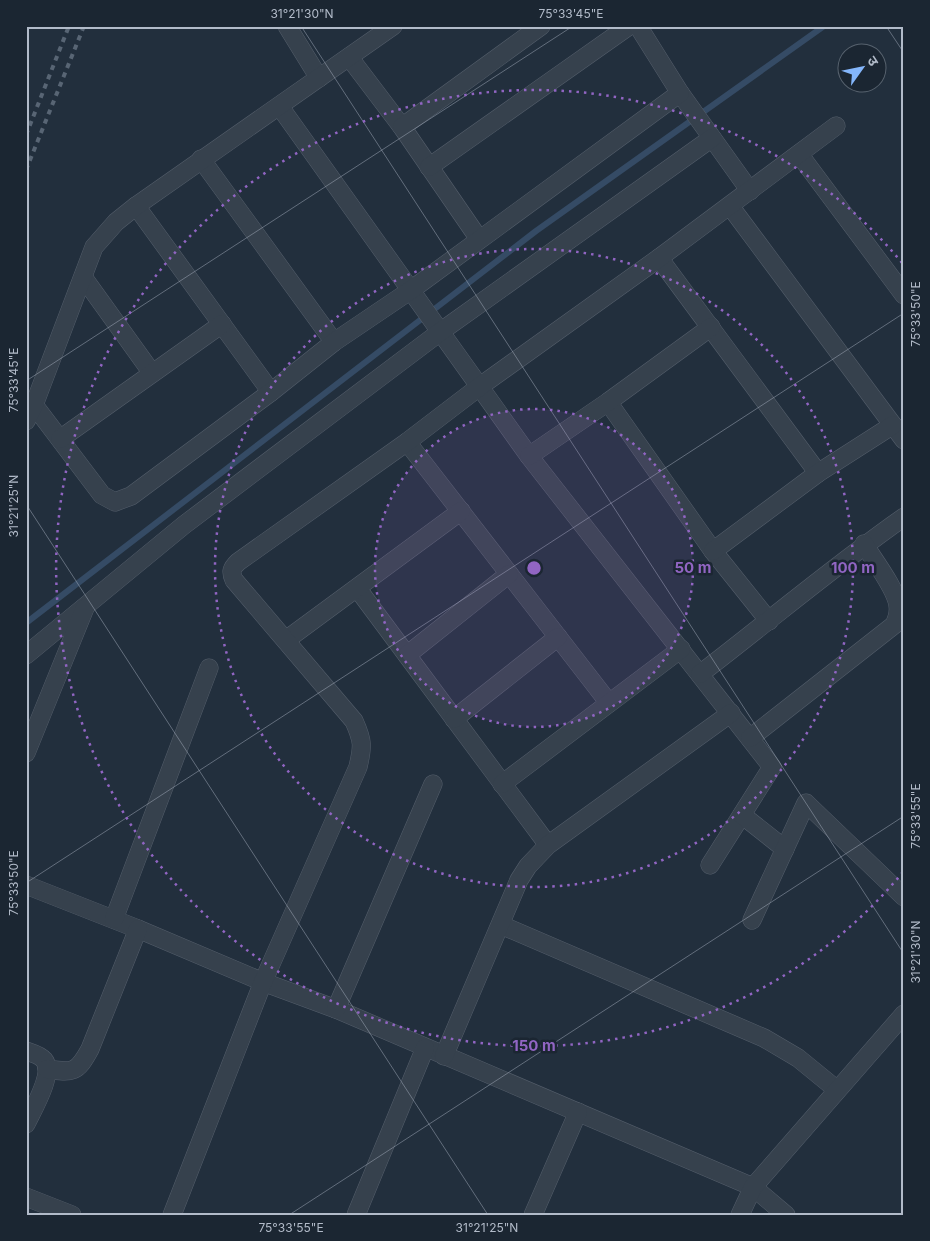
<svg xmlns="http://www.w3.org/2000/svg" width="930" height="1241" font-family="Inter,'Noto Sans Devanagari',sans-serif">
	<rect width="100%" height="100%" fill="#222f3d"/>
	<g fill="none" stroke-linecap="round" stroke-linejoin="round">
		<!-- stream -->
		<path stroke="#354b65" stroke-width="6" d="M26,623l510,-392 288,-205"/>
		<!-- street casing -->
		<g stroke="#545e6b" stroke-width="19">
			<g id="street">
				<path d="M287,26l32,52"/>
				<path d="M349,57l53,70 77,112"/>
				<path d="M680,93l70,98"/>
				<path d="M280,107l249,349 243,311 -62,98"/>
				<path d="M402,127l139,-101"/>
				<path d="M799,154l105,141"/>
				<path d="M201,159l133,183"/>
				<path d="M429,167l200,-141"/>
				<path d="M136,206l135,186"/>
				<path d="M730,206l174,234"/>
				<path d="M659,258l159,215"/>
				<path d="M83,277l69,96"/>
				<path d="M608,402l105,149 56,70"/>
				<path d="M34,405l68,90 13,7 16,-6 140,-104 63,-50 77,-52 269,-197 -42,-67"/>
				<path d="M26,421l8,-16 60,-158 22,-25 20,-16 257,-180"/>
				<path d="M60,439l162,-115"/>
				<path d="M407,442l202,261"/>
				<path d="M529,456l79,-54 103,-75"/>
				<path d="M713,551l105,-78 75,-48"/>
				<path d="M357,588l191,257"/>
				<path d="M286,640l175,-129"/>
				<path d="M26,655l158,-130 256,-193 272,-194"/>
				<path d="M407,655l102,-81"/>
				<path d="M700,674c68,-52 134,-108 204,-157"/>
				<path d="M454,719l104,-82"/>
				<path d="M750,738l144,-113c3,-6 5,-12 4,-19 -1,-16 -25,-47 -34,-62"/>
				<path d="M26,753l59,-145"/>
				<path d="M502,784l179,-135"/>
				<path d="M742,815l43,34"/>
				<path d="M26,885l112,44 125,53 73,27 417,178 33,28"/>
				<path d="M114,919l95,-251"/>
				<path d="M752,920l54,-117 98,94"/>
				<path d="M501,925l263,113 34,20 38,31"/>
				<path d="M336,1009l97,-225"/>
				<path d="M26,1051c6,2 14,4 18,9 11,13 -12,51 -18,64"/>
				<path d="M444,1056l75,-176 9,-14 20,-21 183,-132"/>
				<path d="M47,1069c26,4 30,4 43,-20l48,-120"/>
				<path d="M26,1197l46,18"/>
				<path d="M172,1215l91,-233 95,-215c5,-21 5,-26 -4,-46l-120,-141c-4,-9 -2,-12 4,-18l169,-120 72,-55 180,-129 177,-132"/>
				<path d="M356,1215l69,-167"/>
				<path d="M533,1215l45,-103"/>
				<path d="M740,1215l13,-28 151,-173"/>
			</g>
		</g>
		<!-- street -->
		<use href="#street" stroke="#36414d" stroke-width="18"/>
		<!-- rail -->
		<g stroke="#586574" stroke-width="4" stroke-dasharray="5 5" stroke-linecap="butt">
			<path d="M26,135l43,-109"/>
			<path d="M26,170l58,-144"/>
		</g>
	</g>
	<!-- ticks -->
	<path fill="none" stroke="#b2bbc9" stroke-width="1" stroke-opacity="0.45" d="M301,26l603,928M886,26l18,27M26,381l547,-355M26,504l462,711M26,883l878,-570M289,1215l615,-399"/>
	<!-- distance rings -->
	<circle cx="534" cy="568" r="159" fill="#9165c3" fill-opacity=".12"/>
	<g fill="none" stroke="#9165c3" stroke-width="2.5" stroke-dasharray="2.5 5">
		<circle cx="534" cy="568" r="159"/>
		<circle cx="534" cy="568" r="319"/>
		<path d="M903 872A478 478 0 1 1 903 264"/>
	</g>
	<circle cx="534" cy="568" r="8" fill="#9165c3" stroke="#1b2632" stroke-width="2.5"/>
	<g font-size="15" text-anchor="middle" font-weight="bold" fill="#9165c3" stroke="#1b2632" stroke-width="5" stroke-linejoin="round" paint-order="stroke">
		<text x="693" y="573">50 m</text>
		<text x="853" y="573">100 m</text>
		<text x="534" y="1051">150 m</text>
	</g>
	<!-- border -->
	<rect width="930" height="1241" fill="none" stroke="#1b2632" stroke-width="55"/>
	<!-- north arrow -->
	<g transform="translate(862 68) rotate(57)"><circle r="24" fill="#1b2632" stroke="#57626e"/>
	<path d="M0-4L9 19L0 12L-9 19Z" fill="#84b6fb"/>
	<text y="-8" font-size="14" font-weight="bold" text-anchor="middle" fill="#b2bbc9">उ</text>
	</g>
	<rect x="28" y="28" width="874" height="1186" fill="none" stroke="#b2bbc9" stroke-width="2"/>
	<g font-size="12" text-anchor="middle" fill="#b2bbc9">
		<text x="302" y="18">31°21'30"N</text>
		<text x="571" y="18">75°33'45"E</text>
		<text transform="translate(916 314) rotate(-90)" y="4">75°33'50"E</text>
		<text transform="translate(14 380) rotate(-90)" y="4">75°33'45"E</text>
		<text transform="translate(14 506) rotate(-90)" y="4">31°21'25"N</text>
		<text transform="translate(916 816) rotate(-90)" y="4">75°33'55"E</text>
		<text transform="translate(14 883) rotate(-90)" y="4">75°33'50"E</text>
		<text transform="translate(916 952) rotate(-90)" y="4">31°21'30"N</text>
		<text x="291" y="1232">75°33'55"E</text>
		<text x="487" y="1232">31°21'25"N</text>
	</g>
</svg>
